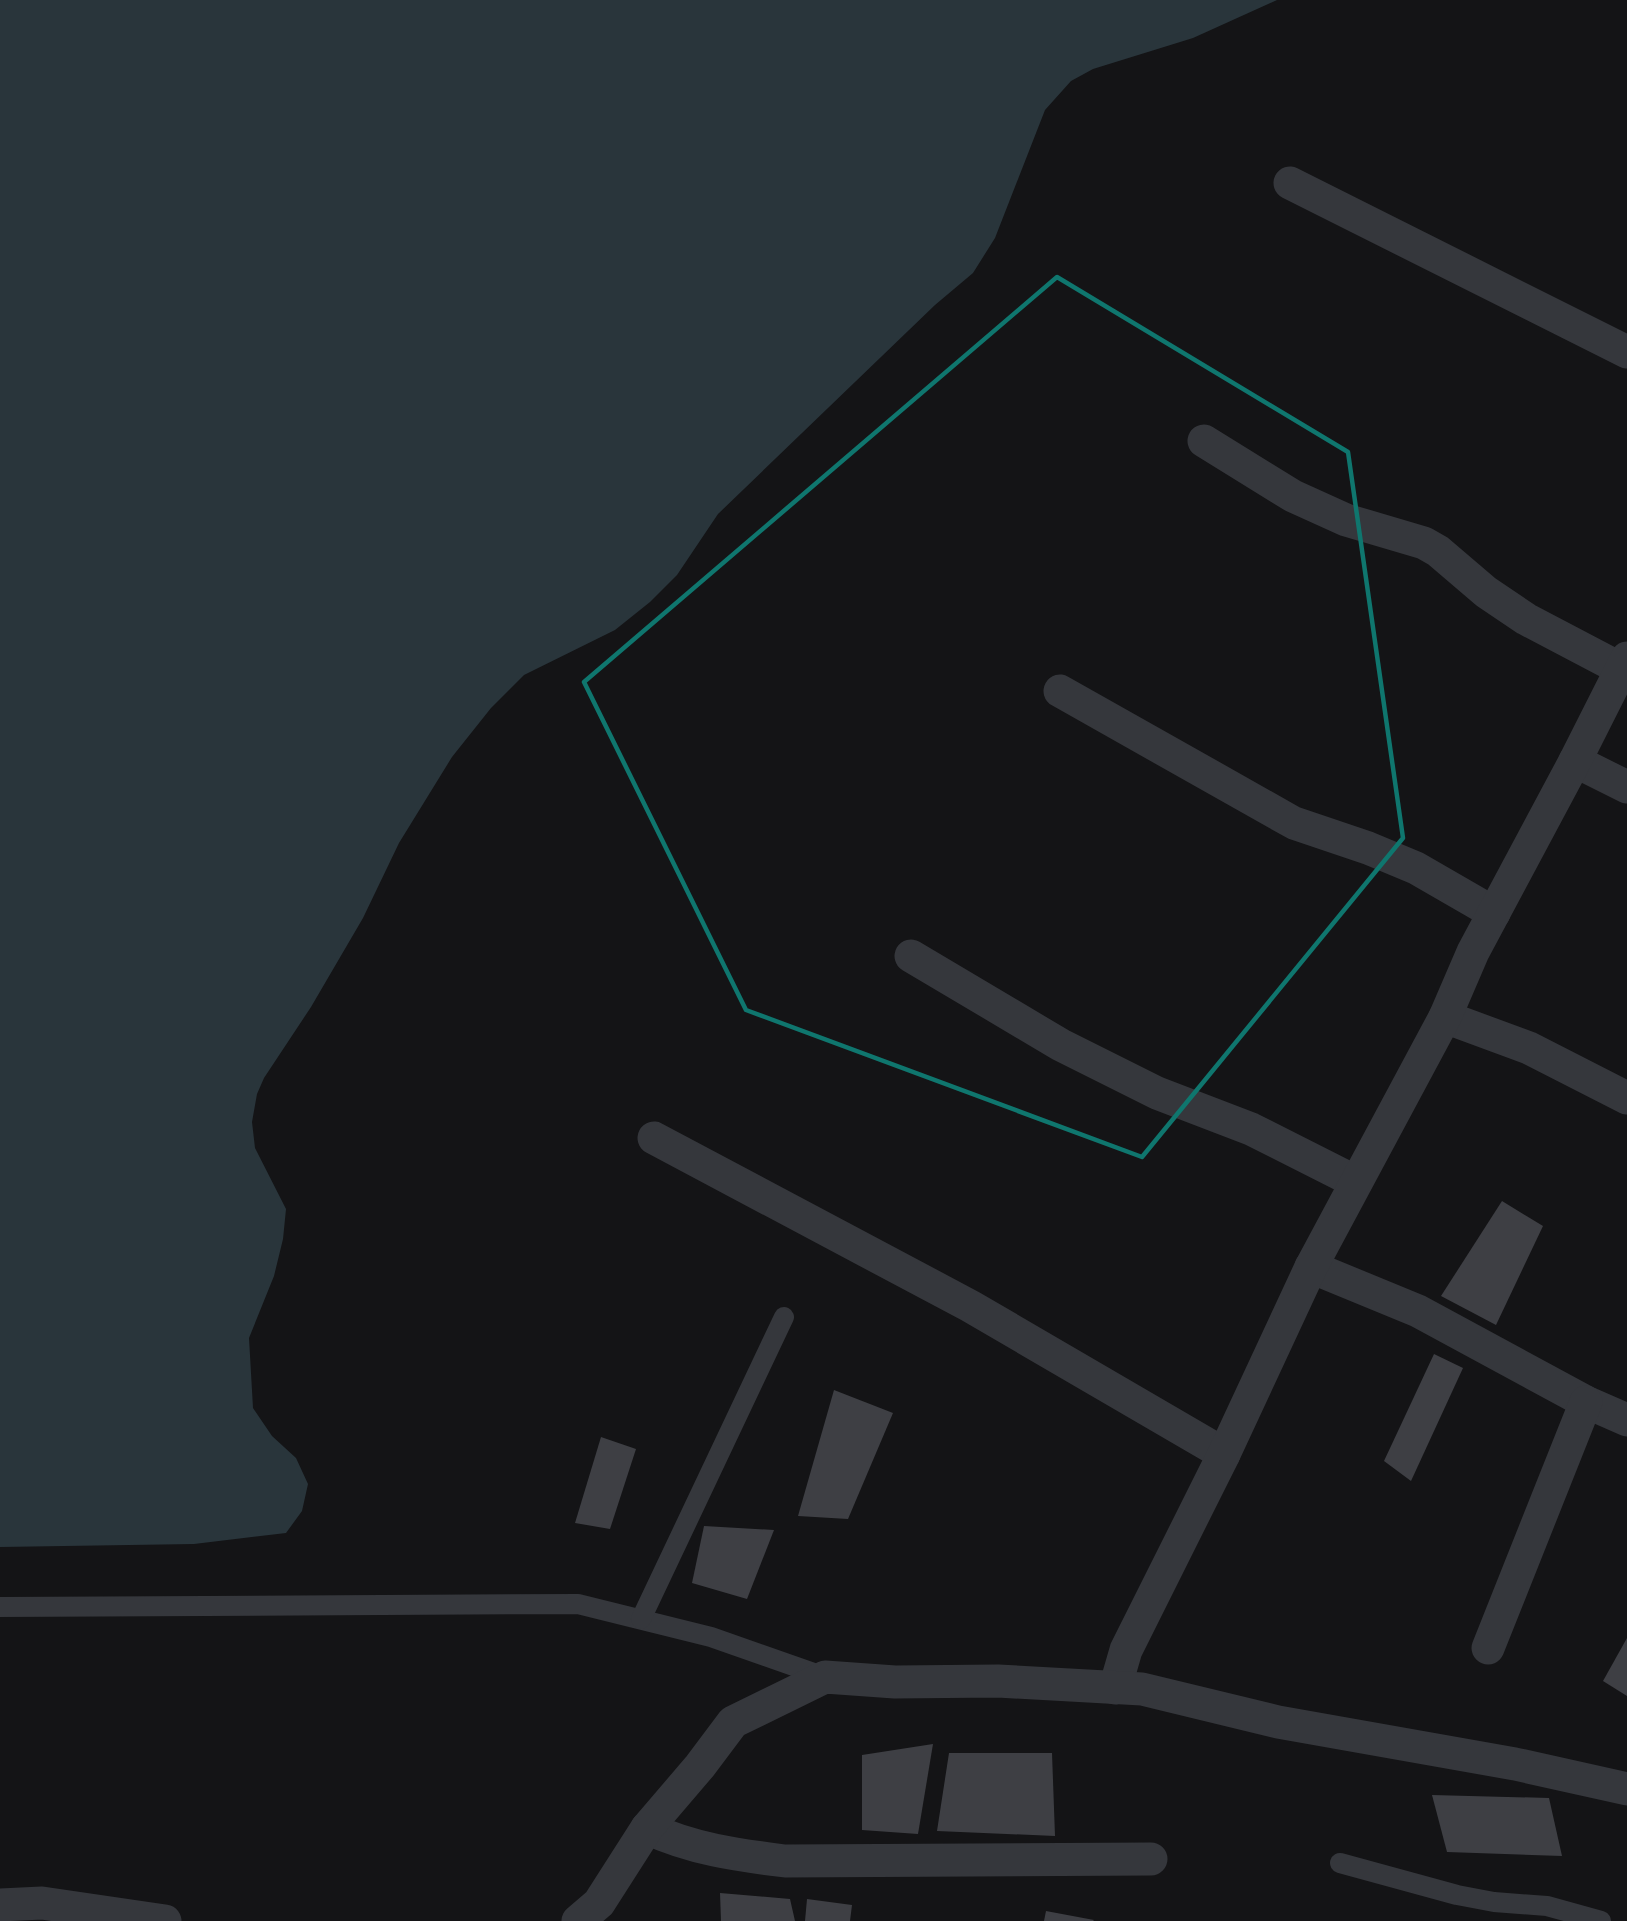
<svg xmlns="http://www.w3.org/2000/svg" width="1627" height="1921" font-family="Rubik,sans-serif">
	<rect width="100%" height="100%" fill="#141416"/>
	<!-- water -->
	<path fill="#29353b" d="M0,0h1277l-84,38 -100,31 -22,12 -26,29 -50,128 -22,35 -38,32 -217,209 -41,61 -27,27 -35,28 -91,45 -33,33 -39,49 -53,86 -36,75 -52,89 -47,71 -7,16 -5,28 3,26 31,61 -3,30 -9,37 -25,62 4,70 19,28 24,22 12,26 -6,27 -16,22 -92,11 -194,3z"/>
	<!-- building -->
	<g fill="#3e3f44">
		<path d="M1502,1201l41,25 -47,99 -55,-29z"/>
		<path d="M1434,1354l29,14 -52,113 -27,-20z"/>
		<path d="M834,1390l59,23 -45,106 -50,-3z"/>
		<path d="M601,1437l35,12 -26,80 -35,-6z"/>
		<path d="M704,1526l70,4 -27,69 -55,-16z"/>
		<path d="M1627,1638v58l-24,-15z"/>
		<path d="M933,1744l-15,90 -56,-4v-75z"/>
		<path d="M949,1753h103l3,83 -118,-5z"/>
		<path d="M1432,1795l117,3 13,58 -115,-4z"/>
		<path d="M720,1893l70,6 5,22h-74z"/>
		<path d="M807,1899l45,6 -2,16h-45z"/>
		<path d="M1046,1911l48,9 -1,1h-49z"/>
	</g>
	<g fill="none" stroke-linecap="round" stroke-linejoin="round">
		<!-- service -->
		<g stroke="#35373c" stroke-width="20">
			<path d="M0,1607l578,-3 133,33 114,40"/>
			<path d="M641,1619l143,-302"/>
			<path d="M1340,1863l117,32 37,7 53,4 54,15"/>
		</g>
		<!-- minor -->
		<g stroke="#35373c" stroke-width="33">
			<path d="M1290,183l337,169"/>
			<path d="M1204,441l89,55 53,24 78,23 14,8 48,41 40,27 95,50"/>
			<path d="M1060,691l234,132 74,25 48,20 78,45"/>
			<path d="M1575,761l52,26"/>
			<path d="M911,956l150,89 96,48 94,36 105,53"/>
			<path d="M1445,1017l84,31 98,50"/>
			<path d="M654,1138l316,168 254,148"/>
			<path d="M1311,1267l107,44 168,91 41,18"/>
			<path d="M1488,1648l98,-246"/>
			<path d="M1115,1688l11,-38 98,-196 87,-187 134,-250 28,-65 102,-191 52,-103"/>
			<path d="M647,1828c45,21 90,27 138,33l366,-2"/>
			<path d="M0,1905l42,-2 123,18"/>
			<path d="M578,1921l21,-18 48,-75 53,-62 33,-44 92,-45 70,5 103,-1 144,8 136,33 237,42 112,25"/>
		</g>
	</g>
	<!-- marked area -->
	<path fill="none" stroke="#0f766e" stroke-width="4.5" stroke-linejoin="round" d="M1057,277l291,175 55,386 -261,319 -396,-147 -162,-328z"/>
</svg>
